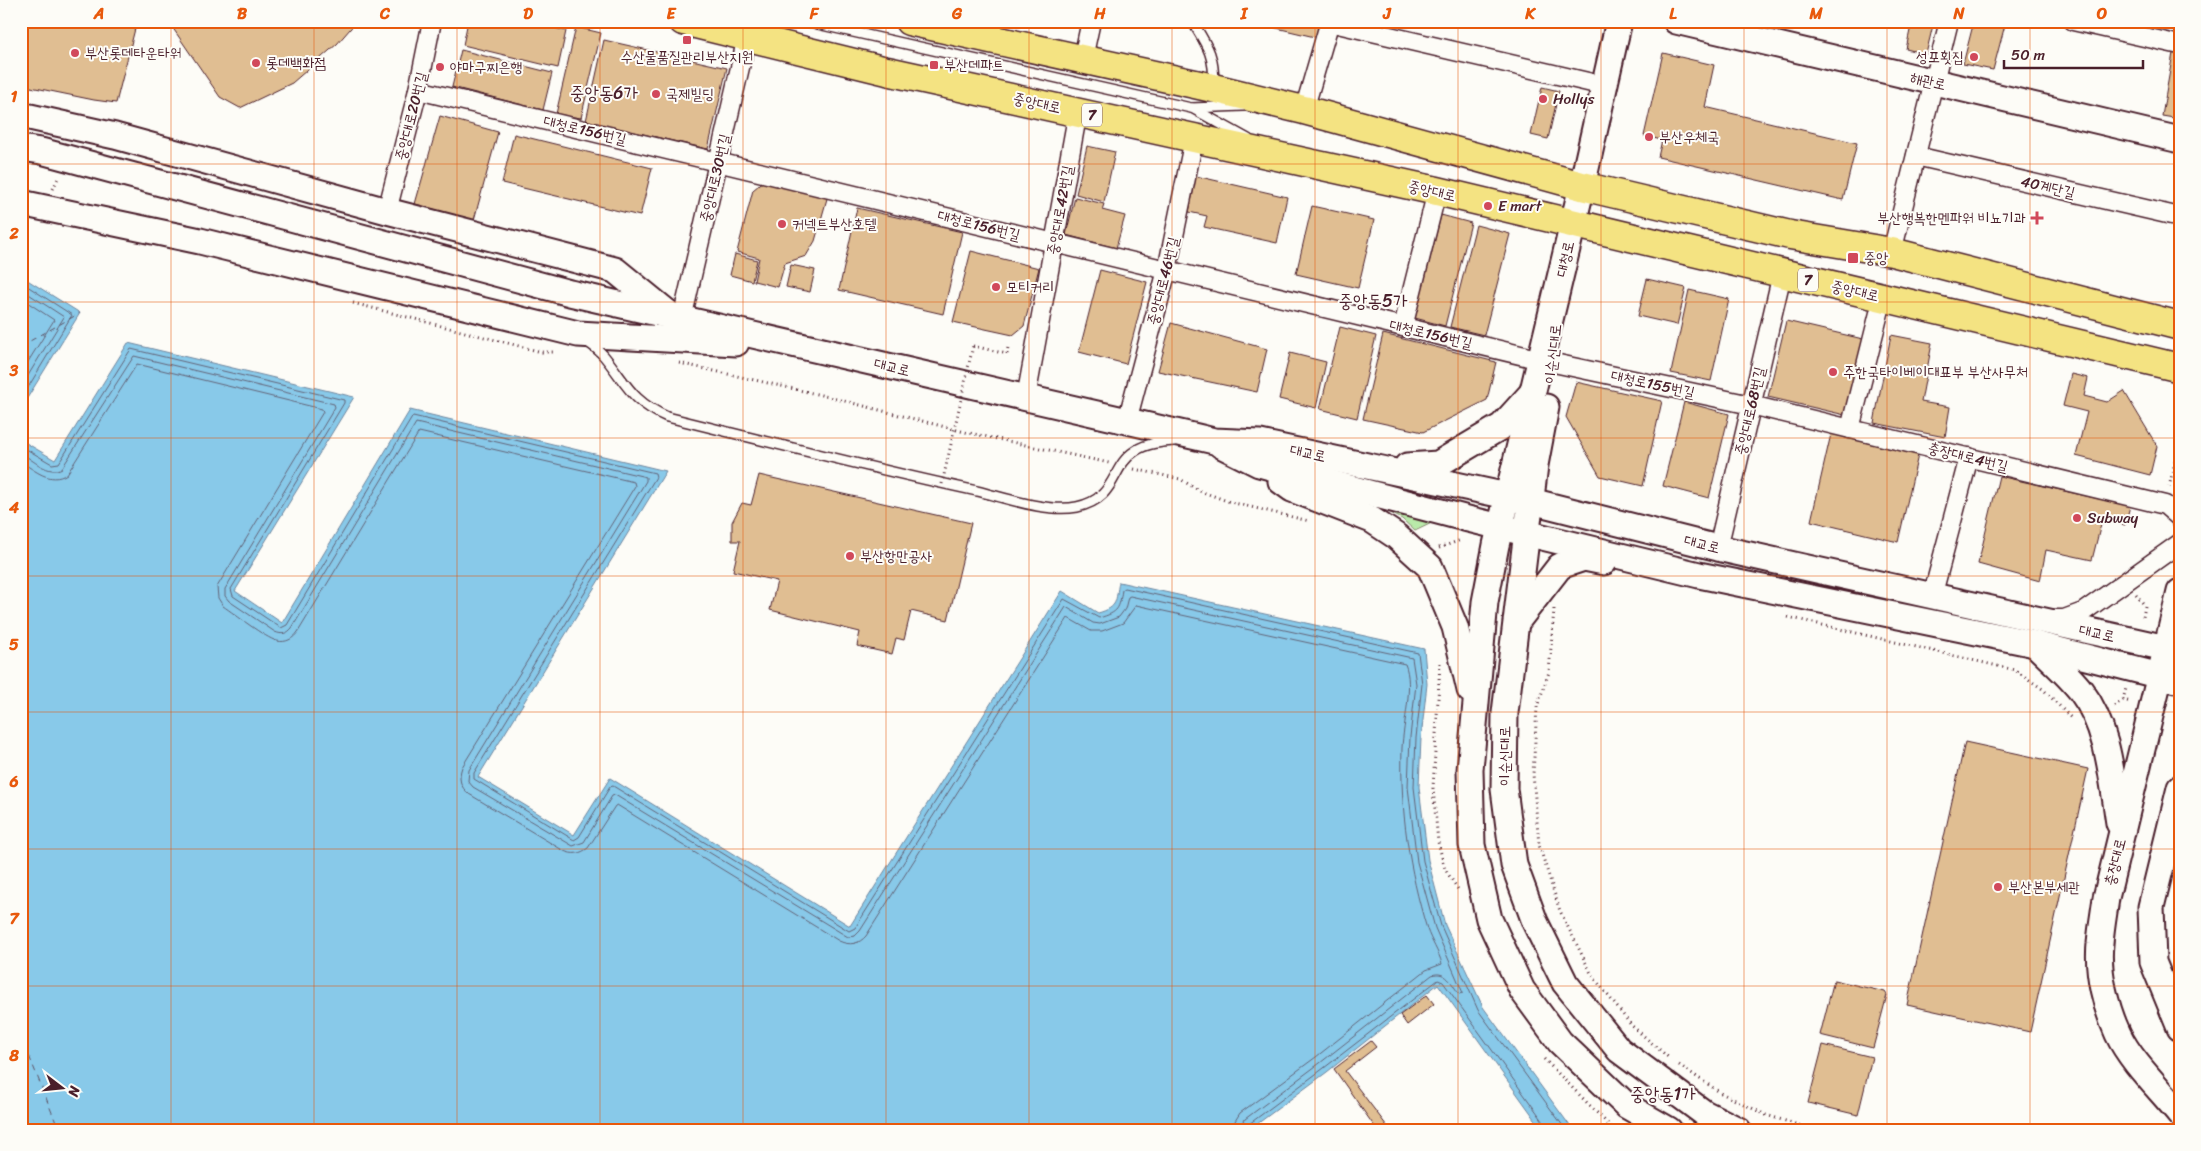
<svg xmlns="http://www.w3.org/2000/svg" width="2201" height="1151" font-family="Sriracha,'Poor Story',sans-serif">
	<rect width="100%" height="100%" fill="#fdfcf7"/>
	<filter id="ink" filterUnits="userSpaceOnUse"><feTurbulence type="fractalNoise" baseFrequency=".02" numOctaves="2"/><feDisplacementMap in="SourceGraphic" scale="10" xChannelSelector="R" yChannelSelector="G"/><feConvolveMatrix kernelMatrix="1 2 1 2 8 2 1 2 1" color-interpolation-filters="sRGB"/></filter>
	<g filter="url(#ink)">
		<!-- green -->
		<path fill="#b9eaa9" stroke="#82846a" d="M1383,509l57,10 -25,12 -13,-12z"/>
		<!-- water -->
		<g fill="#88c9e9" stroke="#6f859d">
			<path d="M21,276l59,37 -59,95z"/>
			<path d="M128,343l226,54 -119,194 47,32 128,-213 256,61 -188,306 96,58 36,-57 240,148 212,-335 36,22c21,-6 17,-12 21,-31l305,67 3,35 -6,54 -2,49 9,73 17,65 38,82 90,123h-30l-105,-146 -111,88 -78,58h-1228v-690l34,20z"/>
		</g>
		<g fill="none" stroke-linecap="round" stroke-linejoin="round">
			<!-- shore -->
			<g stroke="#636377" stroke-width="1">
				<path d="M21,282l51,33 -51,84"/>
				<path d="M21,289l43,28 -43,70"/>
				<path d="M21,298l33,22 -33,53"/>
				<path d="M21,446l31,18 7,-1 72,-114 213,51v3l-113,186 2,7 48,32 6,-3 126,-209 242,57 1,4 -182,296v6l100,61 5,-3 31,-50 3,-1 236,145 6,-3 209,-329 35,19c20,-6 20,-9 23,-28l3,-2 293,65 4,31 -6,54 -2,49 9,74 18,65 37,84 88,120"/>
				<path d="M21,453c12,7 28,23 41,15l72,-112 200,48 1,3 -110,182v7l4,5 46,31c7,3 12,2 17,-4l124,-205 230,54v4l-177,289 -1,11 5,6 100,59 11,-4 28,-46 3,-1 233,142 7,-1 5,-5 206,-324 27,16 7,1 19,-7 6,-8 3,-12 2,-1 282,62 4,26 -6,53 -2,50 9,75 18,66 28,65 -4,1c-7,-10 -13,-24 -27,-19l-112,88 -75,56 -5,11"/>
				<path d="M21,462c14,8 29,23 46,12l70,-110 185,45 1,3 -106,175 1,11 5,8c12,8 42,32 54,35 9,2 16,-2 21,-9l121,-200 215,50 1,4 -173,281c-4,11 -2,20 7,27l95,57c9,4 16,3 24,-3l27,-42 2,-1 222,136c11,5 20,3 27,-5l202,-318 23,13h11l21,-8 13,-18 269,59c9,21 -2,60 -3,84 -2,62 7,122 25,181 4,12 12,23 15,35l-16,6 -110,87 -76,56 -5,8 -2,9"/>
				<path d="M1247,1130l2,-6 75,-56 114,-88 5,2 103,143 1,5"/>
			</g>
			<!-- ferry -->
			<g stroke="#5d5264" stroke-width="1" stroke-dasharray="6 5" stroke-linecap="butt">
				<path d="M21,346l59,-33"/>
				<path d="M21,1036l38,94"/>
			</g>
		</g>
		<!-- building -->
		<g fill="#e0be92" stroke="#4a1f2b">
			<path d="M21,21h116l-21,82 -22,-3 -73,-15z"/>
			<path d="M168,21h189l-20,23 -45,39 -52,25 -20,-11z"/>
			<path d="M468,21h58l40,10 -8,37 -95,-23z"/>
			<path d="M1060,21h24l-1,5z"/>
			<path d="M1269,21h54l-4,17 -51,-12z"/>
			<path d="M1912,21h22l-8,33 -20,-5z"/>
			<path d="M1974,21h32l-13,49 -30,-6z"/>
			<path d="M576,27l25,6 -20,85 -25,-4z"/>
			<path d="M604,40l123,28 -19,81 -122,-28z"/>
			<path d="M461,50l91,23 -9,37 -91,-23z"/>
			<path d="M1663,53l51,12 -9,42 152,36 -14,57 -185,-43 4,-17 -18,-4z"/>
			<path d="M2173,53l7,1v65l-18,-3z"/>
			<path d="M1542,87l17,4 -11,48 -17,-4z"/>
			<path d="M440,116l58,16 -24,88 -59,-16z"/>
			<path d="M514,134l138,34 -12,48 -138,-33z"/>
			<path d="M1087,146l28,6 -11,50 -28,-8z"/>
			<path d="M1196,176l91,21 -10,46 -73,-16 3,-11 -18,-4z"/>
			<path d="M766,179l62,16 -13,46 -9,15 -21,7 -7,24 -24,-6 5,-23 -22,-6 16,-62z"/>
			<path d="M1075,197l29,7 -2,6 23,6 -9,32 -50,-13z"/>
			<path d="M1312,206l62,14 -16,68 -62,-14z"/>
			<path d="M857,208l105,24 -19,82 -104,-24z"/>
			<path d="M1441,215l30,8 -26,103 -30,-8z"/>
			<path d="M1476,225l34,9 -26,101 -34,-8z"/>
			<path d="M971,251l68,17 -15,58 -11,9 -60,-13z"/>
			<path d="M735,254l22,6 -5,21 -22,-6z"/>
			<path d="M791,265l24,5 -5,22 -24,-5z"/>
			<path d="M1100,270l47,12 -21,82 -47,-12z"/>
			<path d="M1647,279l39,9 -9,37 -39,-9z"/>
			<path d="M1689,290l40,9 -18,82 -40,-8z"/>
			<path d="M1786,321l77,18 -18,76 -77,-18z"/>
			<path d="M1171,323l96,26 -10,43 -99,-21z"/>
			<path d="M1340,327l36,9 -19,82 -37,-9z"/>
			<path d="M1383,334l113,28 -9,38 -64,32 -60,-13z"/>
			<path d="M1891,335l41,8 -11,59 29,5 -5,30 -71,-14z"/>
			<path d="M1290,353l36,9 -10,46 -37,-9z"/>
			<path d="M2071,374l17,4 -4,18 23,6 17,-11 33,55 -7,29 -74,-19 11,-44 -24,-6z"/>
			<path d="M1576,382l86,19 -19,85 -43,-10 -34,-59z"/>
			<path d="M1684,402l45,12 -20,84 -46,-12z"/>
			<path d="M1831,434l87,21 -20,87 -87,-21z"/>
			<path d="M759,475l212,48 -23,97 -37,-9 -7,29 -8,-2 -4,16 -35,-8 3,-14 -90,-22 7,-29 -44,-10 7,-30h-8v-19l10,-19 9,2z"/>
			<path d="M1999,476l131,30 -5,19 -23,-5 -10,40 -46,-10 -6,31 -62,-17z"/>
			<path d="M1965,742l123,27 -58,263 -123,-27z"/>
			<path d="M1834,980l51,12 2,3 -14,53 -53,-13z"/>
			<path d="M1427,995l7,9 -27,21 -7,-10z"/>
			<path d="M1371,1041l5,6 -31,24 45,59h-13l-43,-61z"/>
			<path d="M1823,1045l49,12 -14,58 -50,-12z"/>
		</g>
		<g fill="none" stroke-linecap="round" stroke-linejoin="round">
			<!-- lane casing -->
			<g stroke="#4a1f2b" stroke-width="12">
				<g id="lane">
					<path d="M804,21l387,87 53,-2"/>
					<path d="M1192,21c16,26 22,33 22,64"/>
					<path d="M1192,108l56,31"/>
					<path d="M586,341c6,4 13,9 18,15 23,28 27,45 63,61 103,25 206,52 310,74 29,7 71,22 100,16 41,-9 33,-40 58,-56 12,-8 27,-9 40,-10"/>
				</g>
			</g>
			<!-- street casing -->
			<g stroke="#4a1f2b" stroke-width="21">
				<g id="street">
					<path d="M2073,21l107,24"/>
					<path d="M1329,22l276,64"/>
					<path d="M1083,58l8,-37"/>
					<path d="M418,90l1123,270"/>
					<path d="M1304,110l26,-89"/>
					<path d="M1916,156l264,61"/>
					<path d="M387,211l31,-121 14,-69"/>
					<path d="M1892,252l57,-231"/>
					<path d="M682,319l65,-282"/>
					<path d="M1403,327l34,-136"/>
					<path d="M1554,363l197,42 414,100 15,13"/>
					<path d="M1026,398l52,-287"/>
					<path d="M1127,421l40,-151 27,-131"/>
					<path d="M1850,429l33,-132"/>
					<path d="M1718,548l64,-274"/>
					<path d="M1932,597l37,-140"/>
					<path d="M2051,619h13l19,-7 97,-69"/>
				</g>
			</g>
			<!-- secondary casing -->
			<g stroke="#4a1f2b" stroke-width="29">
				<g id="secondary">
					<path d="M1619,21l-37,165 -86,359 -11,57 -15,168 2,75 17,74 33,71 38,52 67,64 42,24"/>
					<path d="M1676,21l504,119"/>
					<path d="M21,115l94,21 272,75 228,59 54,44"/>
					<path d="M21,148l20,3 529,142 627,144 17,4 46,2 271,58 187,47 448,100 14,19"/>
					<path d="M21,203l179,38 378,93 158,9"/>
					<path d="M1546,407l-11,58 -30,248 -1,76 10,76 21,57 30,61 54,67 85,63 34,17"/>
					<path d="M1221,445l38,19 209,55 231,56 336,69 145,37"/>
					<path d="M1407,466l31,-2 64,-38 30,-33"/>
					<path d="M1281,481l11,8 80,31 24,16 34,31 25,60 15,63"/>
					<path d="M2180,592l-74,306c-2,15 -5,31 -6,46 -3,29 6,64 18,90 13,28 43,56 62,80"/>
					<path d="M1518,620l42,-54 24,-8 20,4"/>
					<path d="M2035,644c15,15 33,30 46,47 28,37 31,88 38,132"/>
					<path d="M2180,788l-29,119 2,55 27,66"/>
				</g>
			</g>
			<!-- primary casing -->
			<g stroke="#4a1f2b" stroke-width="31">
				<g id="primary">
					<path d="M683,21l204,50 550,120 743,177"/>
					<path d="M909,21l304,67 91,22 278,76 208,49 102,17 288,74"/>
				</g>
			</g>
			<!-- path -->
			<g stroke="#4a1f2b" stroke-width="3" stroke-dasharray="1 4" stroke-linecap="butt">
				<path d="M53,189l6,-13"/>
				<path d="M353,303l189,49h14"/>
				<path d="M973,346l34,8 1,-7"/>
				<path d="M679,363l142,32 144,37 144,31"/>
				<path d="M1134,469l46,10 20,12 30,11 79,19"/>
				<path d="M2169,487l11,-46"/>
				<path d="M1439,548l22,-8"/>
				<path d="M2136,594l9,12 -2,11"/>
				<path d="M1554,609l-5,63 -12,35 -4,67 6,71 21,66 32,64 39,50 37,32"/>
				<path d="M1788,617l227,53 29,20 28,29"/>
				<path d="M1440,663l-7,125 5,54 7,27 14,22"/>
				<path d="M2123,700l3,-12"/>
				<path d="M2114,706l9,-6 8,2"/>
				<path d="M1544,1059l70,71"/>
				<path d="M1679,1065l42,28 45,22 49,15"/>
			</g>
			<!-- lane -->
			<use href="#lane" stroke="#fdfcf7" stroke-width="9"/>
			<!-- street -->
			<use href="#street" stroke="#fdfcf7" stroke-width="18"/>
			<!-- secondary -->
			<use href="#secondary" stroke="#fdfcf7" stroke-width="25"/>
			<!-- primary -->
			<use href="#primary" stroke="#f4e382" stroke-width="28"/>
			<!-- path-bridge -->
			<path stroke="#4a1f2b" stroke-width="3" stroke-dasharray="1 4" stroke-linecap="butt" d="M942,484l31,-138"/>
		</g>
	</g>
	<!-- grid -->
	<path fill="none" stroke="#e8590c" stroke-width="1" stroke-opacity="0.55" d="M171,21v1109M314,21v1109M457,21v1109M600,21v1109M743,21v1109M886,21v1109M1029,21v1109M1172,21v1109M1315,21v1109M1458,21v1109M1601,21v1109M1744,21v1109M1887,21v1109M2030,21v1109M21,164h2159M21,302h2159M21,438h2159M21,576h2159M21,712h2159M21,849h2159M21,986h2159"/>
	<!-- markers -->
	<g fill="#d1495b" stroke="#fdfcf7" stroke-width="2">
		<rect x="682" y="35" width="10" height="10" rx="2.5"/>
		<circle cx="75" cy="53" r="5"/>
		<circle cx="1974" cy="57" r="5"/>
		<circle cx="256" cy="63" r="5"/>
		<rect x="929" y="60" width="10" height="10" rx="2.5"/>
		<circle cx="440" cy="67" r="5"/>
		<circle cx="656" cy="94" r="5"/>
		<circle cx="1543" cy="99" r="5"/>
		<circle cx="1649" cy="137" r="5"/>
		<circle cx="1488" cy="206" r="5"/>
		<path d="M2034.5 210.5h5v5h5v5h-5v5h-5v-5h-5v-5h5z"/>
		<circle cx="782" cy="224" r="5"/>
		<rect x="1847" y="252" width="12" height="12" rx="2.5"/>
		<circle cx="996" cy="287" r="5"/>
		<circle cx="1833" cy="372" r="5"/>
		<circle cx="2077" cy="518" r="5"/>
		<circle cx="850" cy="556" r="5"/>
		<circle cx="1998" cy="887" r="5"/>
	</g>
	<g text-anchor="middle" stroke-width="4" stroke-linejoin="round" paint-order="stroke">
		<!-- shield labels -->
		<g fill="#fdfcf7" stroke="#806168" stroke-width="1">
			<rect x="1082" y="103.5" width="20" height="23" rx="4"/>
			<rect x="1798" y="268.5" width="20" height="23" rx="4"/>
		</g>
		<g font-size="14" font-weight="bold" fill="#4a1f2b">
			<text x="1092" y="120">7</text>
			<text x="1808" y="285">7</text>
		</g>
		<!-- poi labels -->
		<g font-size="15" fill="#4a1f2b" stroke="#fdfcf7" text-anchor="start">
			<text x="85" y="58">부산롯데타운타워</text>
			<text x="687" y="62" text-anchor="middle">수산물품질관리부산지원</text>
			<text x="1964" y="62" text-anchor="end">성포횟집</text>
			<text x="266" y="68">롯데백화점</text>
			<text x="944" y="70">부산데파트</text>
			<text x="450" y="72">야마구찌은행</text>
			<text x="666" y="99">국제빌딩</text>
			<text x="1553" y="104">Hollys</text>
			<text x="1659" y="142">부산우체국</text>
			<text x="1498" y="211">E mart</text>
			<text x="2026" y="223" text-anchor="end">부산행복한멘파워 비뇨기과</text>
			<text x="792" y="229">커넥트부산호텔</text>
			<text x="1864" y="263">중앙</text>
			<text x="1006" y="292">모티커리</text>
			<text x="1843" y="377">주한국타이베이대표부 부산사무처</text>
			<text x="2087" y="523">Subway</text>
			<text x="860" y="561">부산항만공사</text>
			<text x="2008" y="892">부산본부세관</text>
		</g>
		<!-- street labels -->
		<g font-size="15" fill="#4a1f2b" stroke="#fdfcf7">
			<text transform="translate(1928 81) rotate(13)" y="5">해관로</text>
			<text transform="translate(1037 103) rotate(12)" y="5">중앙대로</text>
			<text transform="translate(411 116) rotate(-76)" y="5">중앙대로20번길</text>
			<text transform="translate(585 130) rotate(13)" y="5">대청로156번길</text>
			<text transform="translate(715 178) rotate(-77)" y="5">중앙대로30번길</text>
			<text transform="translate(2048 187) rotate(13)" y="5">40계단길</text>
			<text transform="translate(1432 191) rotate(13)" y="5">중앙대로</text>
			<text transform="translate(1060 210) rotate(-80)" y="5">중앙대로42번길</text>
			<text transform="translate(979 225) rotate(14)" y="5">대청로156번길</text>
			<text transform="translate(1565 259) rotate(-77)" y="5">대청로</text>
			<text transform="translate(1163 281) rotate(-76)" y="5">중앙대로46번길</text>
			<text transform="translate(1855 291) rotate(13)" y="5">중앙대로</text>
			<text transform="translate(1431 334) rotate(13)" y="5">대청로156번길</text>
			<text transform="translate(1553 354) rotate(-84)" y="5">이순신대로</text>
			<text transform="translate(892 367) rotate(13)" y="5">대교로</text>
			<text transform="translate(1653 384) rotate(12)" y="5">대청로155번길</text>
			<text transform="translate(1750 411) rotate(-77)" y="5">중앙대로68번길</text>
			<text transform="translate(1308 453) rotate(12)" y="5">대교로</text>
			<text transform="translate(1968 457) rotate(14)" y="5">충장대로4번길</text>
			<text transform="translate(1702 544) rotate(14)" y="5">대교로</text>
			<text transform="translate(2097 633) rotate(12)" y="5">대교로</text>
			<text transform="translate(1505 756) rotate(-90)" y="5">이순신대로</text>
			<text transform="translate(2115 862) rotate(-76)" y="5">충장대로</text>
		</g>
		<!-- quarter labels -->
		<g font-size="18" fill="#4a1f2b" stroke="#fdfcf7">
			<text x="604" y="99">중앙동6가</text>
			<text x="1373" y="307">중앙동5가</text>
			<text x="1663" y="1100">중앙동1가</text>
		</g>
	</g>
	<!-- margin -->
	<rect width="2201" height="1151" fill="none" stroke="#fdfcf7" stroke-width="55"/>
	<!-- north arrow -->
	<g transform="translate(62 1088) rotate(106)" stroke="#fdfcf7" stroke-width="4" paint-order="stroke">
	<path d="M0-4L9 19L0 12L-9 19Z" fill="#4a1f2b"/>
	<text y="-8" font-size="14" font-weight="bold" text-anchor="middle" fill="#4a1f2b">N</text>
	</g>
	<!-- scale -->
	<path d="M2004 60v8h139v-8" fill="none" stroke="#4a1f2b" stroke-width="2.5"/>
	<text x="2011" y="60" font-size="15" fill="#4a1f2b" stroke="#fdfcf7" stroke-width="4" paint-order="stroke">50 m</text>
	<rect x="28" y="28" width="2146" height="1096" fill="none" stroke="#e8590c" stroke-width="2"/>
	<g font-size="16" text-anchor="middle" font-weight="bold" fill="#e8590c">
		<text x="99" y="19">A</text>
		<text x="242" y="19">B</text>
		<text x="385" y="19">C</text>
		<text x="528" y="19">D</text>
		<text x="671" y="19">E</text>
		<text x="814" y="19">F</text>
		<text x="957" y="19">G</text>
		<text x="1100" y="19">H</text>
		<text x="1244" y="19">I</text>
		<text x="1387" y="19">J</text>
		<text x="1530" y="19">K</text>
		<text x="1673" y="19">L</text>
		<text x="1816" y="19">M</text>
		<text x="1959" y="19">N</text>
		<text x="2102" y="19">O</text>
		<text x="14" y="102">1</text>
		<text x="14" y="239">2</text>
		<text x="14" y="376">3</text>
		<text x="14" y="513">4</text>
		<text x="14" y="650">5</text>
		<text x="14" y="787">6</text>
		<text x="14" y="924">7</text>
		<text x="14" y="1061">8</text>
	</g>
</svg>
